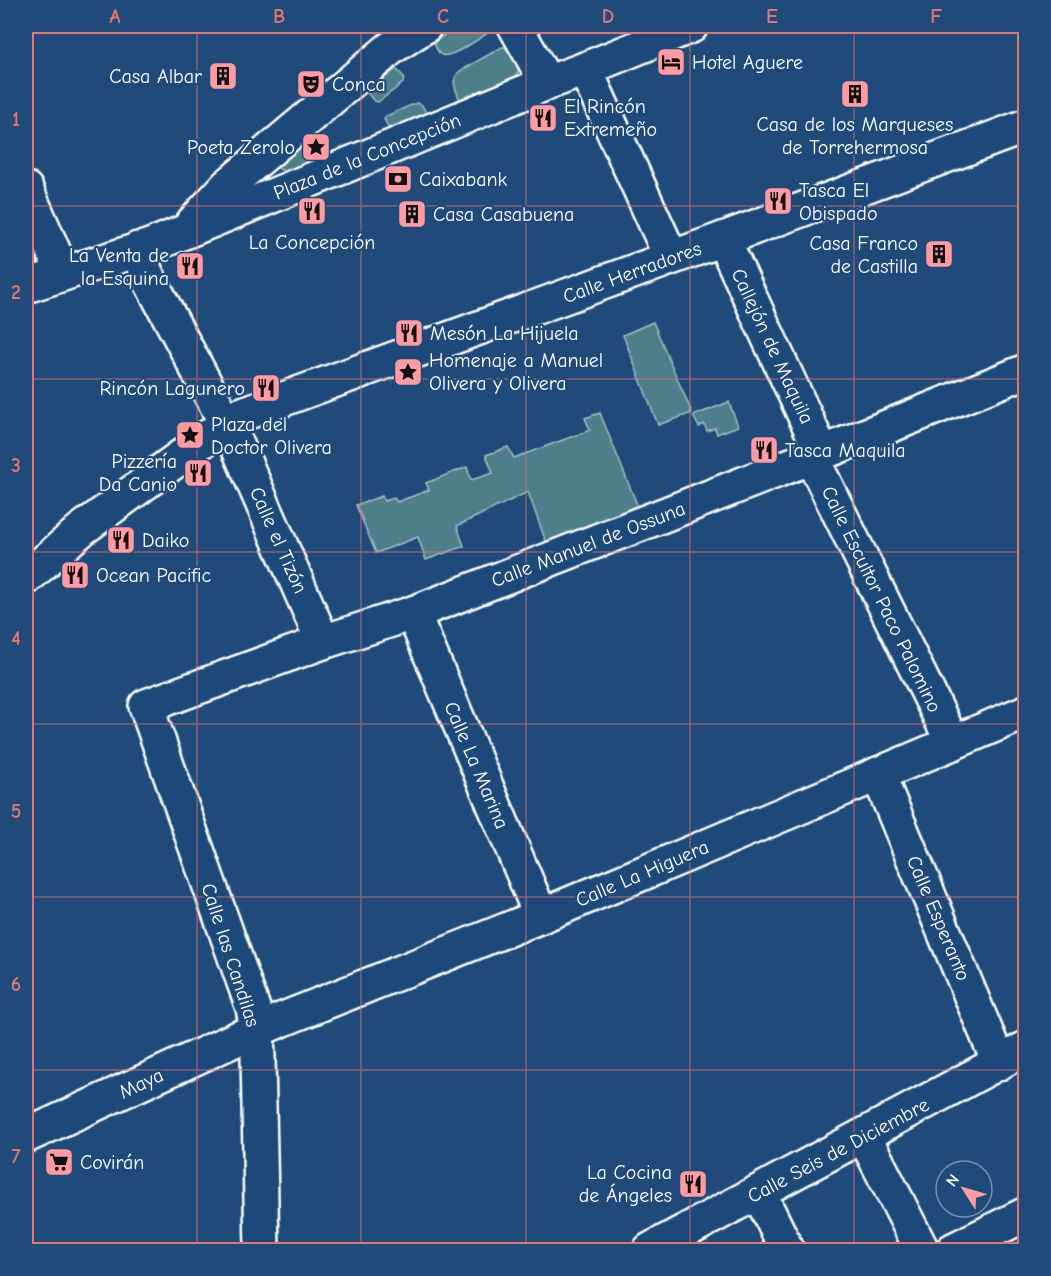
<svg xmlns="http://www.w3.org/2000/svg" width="1051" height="1276" font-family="'Comic Neue',sans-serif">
	<rect width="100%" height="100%" fill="#1f4a7a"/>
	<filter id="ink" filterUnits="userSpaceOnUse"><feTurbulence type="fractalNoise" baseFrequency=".0167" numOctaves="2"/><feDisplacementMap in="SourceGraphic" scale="12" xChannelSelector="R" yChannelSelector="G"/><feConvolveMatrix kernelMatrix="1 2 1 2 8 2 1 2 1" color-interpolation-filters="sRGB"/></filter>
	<g filter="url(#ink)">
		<!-- green -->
		<g fill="#4d7f8a" stroke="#a6bfc4" stroke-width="1.5">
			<path d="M456,26h38l-2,4c-9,6 -40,29 -50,25 -5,-2 -6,-8 -8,-12z"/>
			<path d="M502,47h3c4,5 12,15 13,21 1,5 -1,6 -3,9l-55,23c-5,-12 -10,-20 0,-29z"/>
			<path d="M396,69l8,8 -1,6 -25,19 -4,-1 -6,-7 2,-4z"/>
			<path d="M416,103l6,2 4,8 -1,2 -33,14 -4,-2 -4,-8 2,-3z"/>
			<path d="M303,141l2,1 10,18 -1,2c-12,5 -25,15 -36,6l1,-6z"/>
			<path d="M653,322l39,91 -34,12 -35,-90z"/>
			<path d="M729,402l9,24 -21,8 -2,-6 -8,3 -3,-7 -5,3 -6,-11z"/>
			<path d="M600,413l38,94 -92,35 -18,-50 -71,34 7,20 -38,14 -8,-23 -42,16 -20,-48 26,-9 2,5 10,-3 3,4 32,-12 -3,-7 41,-16 4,13 22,-7 -7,-18 22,-8 6,11 76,-28 -5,-12z"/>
		</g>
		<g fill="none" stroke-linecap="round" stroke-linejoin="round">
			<!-- minor casing -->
			<g stroke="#fff" stroke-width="38">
				<g id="minor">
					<path d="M515,26l32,57"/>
					<path d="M585,69l86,188"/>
					<path d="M26,189l37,84"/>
					<path d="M192,224l35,-38 164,-138 34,-22"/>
					<path d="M723,239l99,214"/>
					<path d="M138,249l8,24 88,165 89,204"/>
					<path d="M26,286l124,-40 397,-163 38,-14 106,-43"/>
					<path d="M811,456l142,287"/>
					<path d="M26,578l56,-49 145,-106 10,-7 486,-177 303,-113"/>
					<path d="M413,613l128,303"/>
					<path d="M878,774l121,289"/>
					<path d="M26,1136l210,-97 40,-17 265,-106 485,-204"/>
					<path d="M864,1136l58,114"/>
					<path d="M759,1193l28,57"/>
					<path d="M262,1250l-4,-193 -1,-26 -4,-23 -107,-302 177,-64 90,-29 409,-160 204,-82"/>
					<path d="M650,1250l376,-202"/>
					<path d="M953,1250l73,-36"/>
				</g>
			</g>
			<!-- minor -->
			<use href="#minor" stroke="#1f4a7a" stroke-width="33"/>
		</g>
	</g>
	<!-- grid -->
	<path fill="none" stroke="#e47373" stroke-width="1.5" stroke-opacity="0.55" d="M197,26v1224M361,26v1224M526,26v1224M690,26v1224M854,26v1224M26,206h1000M26,379h1000M26,552h1000M26,724h1000M26,897h1000M26,1070h1000"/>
	<!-- icons -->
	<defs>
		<g id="hotel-square" transform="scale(1.5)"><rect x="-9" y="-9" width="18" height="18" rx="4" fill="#ff9aa2" stroke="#1f4a7a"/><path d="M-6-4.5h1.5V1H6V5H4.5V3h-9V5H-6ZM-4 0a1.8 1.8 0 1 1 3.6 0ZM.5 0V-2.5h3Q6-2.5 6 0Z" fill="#111"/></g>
		<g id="building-square" transform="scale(1.5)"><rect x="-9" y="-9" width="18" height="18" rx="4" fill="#ff9aa2" stroke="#1f4a7a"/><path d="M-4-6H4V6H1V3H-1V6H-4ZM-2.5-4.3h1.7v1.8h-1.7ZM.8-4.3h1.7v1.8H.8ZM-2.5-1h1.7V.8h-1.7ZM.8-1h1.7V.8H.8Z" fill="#111"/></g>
		<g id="theatre-square" transform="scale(1.5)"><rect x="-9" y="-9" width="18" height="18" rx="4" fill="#ff9aa2" stroke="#1f4a7a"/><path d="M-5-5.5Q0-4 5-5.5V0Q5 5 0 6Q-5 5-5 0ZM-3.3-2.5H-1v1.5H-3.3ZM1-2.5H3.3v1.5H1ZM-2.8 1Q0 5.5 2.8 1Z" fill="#111"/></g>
		<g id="restaurant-square" transform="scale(1.5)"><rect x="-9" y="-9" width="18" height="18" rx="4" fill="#ff9aa2" stroke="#1f4a7a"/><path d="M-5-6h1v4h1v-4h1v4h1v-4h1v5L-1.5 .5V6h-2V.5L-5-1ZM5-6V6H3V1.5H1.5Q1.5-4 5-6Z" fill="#111"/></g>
		<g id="sight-square" transform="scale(1.5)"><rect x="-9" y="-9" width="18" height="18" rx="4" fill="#ff9aa2" stroke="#1f4a7a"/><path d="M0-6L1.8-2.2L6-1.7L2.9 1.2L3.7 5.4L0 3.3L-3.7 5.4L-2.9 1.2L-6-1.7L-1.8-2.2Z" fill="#111"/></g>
		<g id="bank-square" transform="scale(1.5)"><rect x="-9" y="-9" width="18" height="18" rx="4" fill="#ff9aa2" stroke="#1f4a7a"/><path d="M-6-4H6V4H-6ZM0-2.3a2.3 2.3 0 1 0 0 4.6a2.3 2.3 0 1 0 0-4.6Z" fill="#111"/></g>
		<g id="supermarket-square" transform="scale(1.5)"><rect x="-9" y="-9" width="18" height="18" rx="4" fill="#ff9aa2" stroke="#1f4a7a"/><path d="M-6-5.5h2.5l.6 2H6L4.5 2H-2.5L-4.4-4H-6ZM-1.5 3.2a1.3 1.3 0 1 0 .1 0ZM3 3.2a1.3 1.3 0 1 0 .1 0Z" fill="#111"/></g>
	</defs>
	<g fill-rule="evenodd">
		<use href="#hotel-square" x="671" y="62"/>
		<use href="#building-square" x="223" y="76"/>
		<use href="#theatre-square" x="311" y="84"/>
		<use href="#building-square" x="855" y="94"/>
		<use href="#restaurant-square" x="543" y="118"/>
		<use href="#sight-square" x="316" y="147"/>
		<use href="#bank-square" x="398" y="179"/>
		<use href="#restaurant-square" x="778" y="201"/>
		<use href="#restaurant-square" x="312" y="211"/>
		<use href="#building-square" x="412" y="214"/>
		<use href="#building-square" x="939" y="254"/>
		<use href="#restaurant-square" x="190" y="266"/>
		<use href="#restaurant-square" x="409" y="333"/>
		<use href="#sight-square" x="408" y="372"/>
		<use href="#restaurant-square" x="266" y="388"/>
		<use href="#sight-square" x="190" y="435"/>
		<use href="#restaurant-square" x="764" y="450"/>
		<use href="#restaurant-square" x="198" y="473"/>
		<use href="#restaurant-square" x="121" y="540"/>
		<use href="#restaurant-square" x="75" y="575"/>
		<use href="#supermarket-square" x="59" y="1162"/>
		<use href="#restaurant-square" x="693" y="1184"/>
	</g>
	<g text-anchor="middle" stroke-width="4.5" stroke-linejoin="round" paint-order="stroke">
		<!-- poi labels -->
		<g font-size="20" fill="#fff" stroke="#1f4a7a" text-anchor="start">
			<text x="692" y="69">Hotel Aguere</text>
			<text x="202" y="83" text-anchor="end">Casa Albar</text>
			<text x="332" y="91">Conca</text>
			<text x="564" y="113">El Rincón<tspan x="564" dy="23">Extremeño</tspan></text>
			<text x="855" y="131" text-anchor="middle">Casa de los Marqueses<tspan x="855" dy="23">de Torrehermosa</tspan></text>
			<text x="295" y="154" text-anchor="end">Poeta Zerolo</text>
			<text x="419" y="186">Caixabank</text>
			<text x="799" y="197">Tasca El<tspan x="799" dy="23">Obispado</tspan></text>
			<text x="433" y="221">Casa Casabuena</text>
			<text x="312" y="249" text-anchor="middle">La Concepción</text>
			<text x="918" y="250" text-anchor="end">Casa Franco<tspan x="918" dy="23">de Castilla</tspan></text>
			<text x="169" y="262" text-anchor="end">La Venta de<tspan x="169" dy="23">la Esquina</tspan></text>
			<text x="430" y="340">Mesón La Hijuela</text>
			<text x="429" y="367">Homenaje a Manuel<tspan x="429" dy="23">Olivera y Olivera</tspan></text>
			<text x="245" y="395" text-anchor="end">Rincón Lagunero</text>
			<text x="211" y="431">Plaza del<tspan x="211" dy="23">Doctor Olivera</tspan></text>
			<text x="785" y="457">Tasca Maquila</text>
			<text x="177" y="468" text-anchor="end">Pizzería<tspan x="177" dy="23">Da Canio</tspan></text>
			<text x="142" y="547">Daiko</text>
			<text x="96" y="582">Ocean Pacific</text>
			<text x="80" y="1169">Covirán</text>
			<text x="672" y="1179" text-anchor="end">La Cocina<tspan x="672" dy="23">de Ángeles</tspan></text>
		</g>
		<!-- street labels -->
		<g font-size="20" fill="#fff" stroke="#1f4a7a">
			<text transform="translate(367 156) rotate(-22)" y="7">Plaza de la Concepción</text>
			<text transform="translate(632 272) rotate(-20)" y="7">Calle Herradores</text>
			<text transform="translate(773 346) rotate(65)" y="7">Callejón de Maquila</text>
			<text transform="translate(279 540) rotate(66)" y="7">Calle el Tizón</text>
			<text transform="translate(588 544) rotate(-21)" y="7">Calle Manuel de Ossuna</text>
			<text transform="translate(882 599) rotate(64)" y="7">Calle Escultor Paco Palomino</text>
			<text transform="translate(477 765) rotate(67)" y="7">Calle La Marina</text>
			<text transform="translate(642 873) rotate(-23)" y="7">Calle La Higuera</text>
			<text transform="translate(939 918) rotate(67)" y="7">Calle Esperanto</text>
			<text transform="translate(231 955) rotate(72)" y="7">Calle las Candilas</text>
			<text transform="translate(141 1083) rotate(-25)" y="7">Maya</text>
			<text transform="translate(838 1150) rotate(-28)" y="7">Calle Seis de Diciembre</text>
		</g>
	</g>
	<!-- margin -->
	<rect width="1051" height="1276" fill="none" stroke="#1f4a7a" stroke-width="66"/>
	<!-- north arrow -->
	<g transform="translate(964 1189) rotate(307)"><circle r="28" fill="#1f4a7a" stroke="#7992af" stroke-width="1.5"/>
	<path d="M0-4.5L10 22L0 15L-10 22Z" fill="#ff9aa2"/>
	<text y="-9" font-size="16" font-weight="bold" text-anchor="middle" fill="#ffffff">N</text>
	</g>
	<rect x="33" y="33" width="985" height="1210" fill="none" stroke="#e47373" stroke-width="2"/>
	<g font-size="20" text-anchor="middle" font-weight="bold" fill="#e47373">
		<text x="115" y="23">A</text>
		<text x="279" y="23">B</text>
		<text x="443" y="23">C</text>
		<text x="608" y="23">D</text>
		<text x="772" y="23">E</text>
		<text x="936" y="23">F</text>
		<text x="16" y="126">1</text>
		<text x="16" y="299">2</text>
		<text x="16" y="472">3</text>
		<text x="16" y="645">4</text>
		<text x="16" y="818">5</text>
		<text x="16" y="991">6</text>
		<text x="16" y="1163">7</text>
	</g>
</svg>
